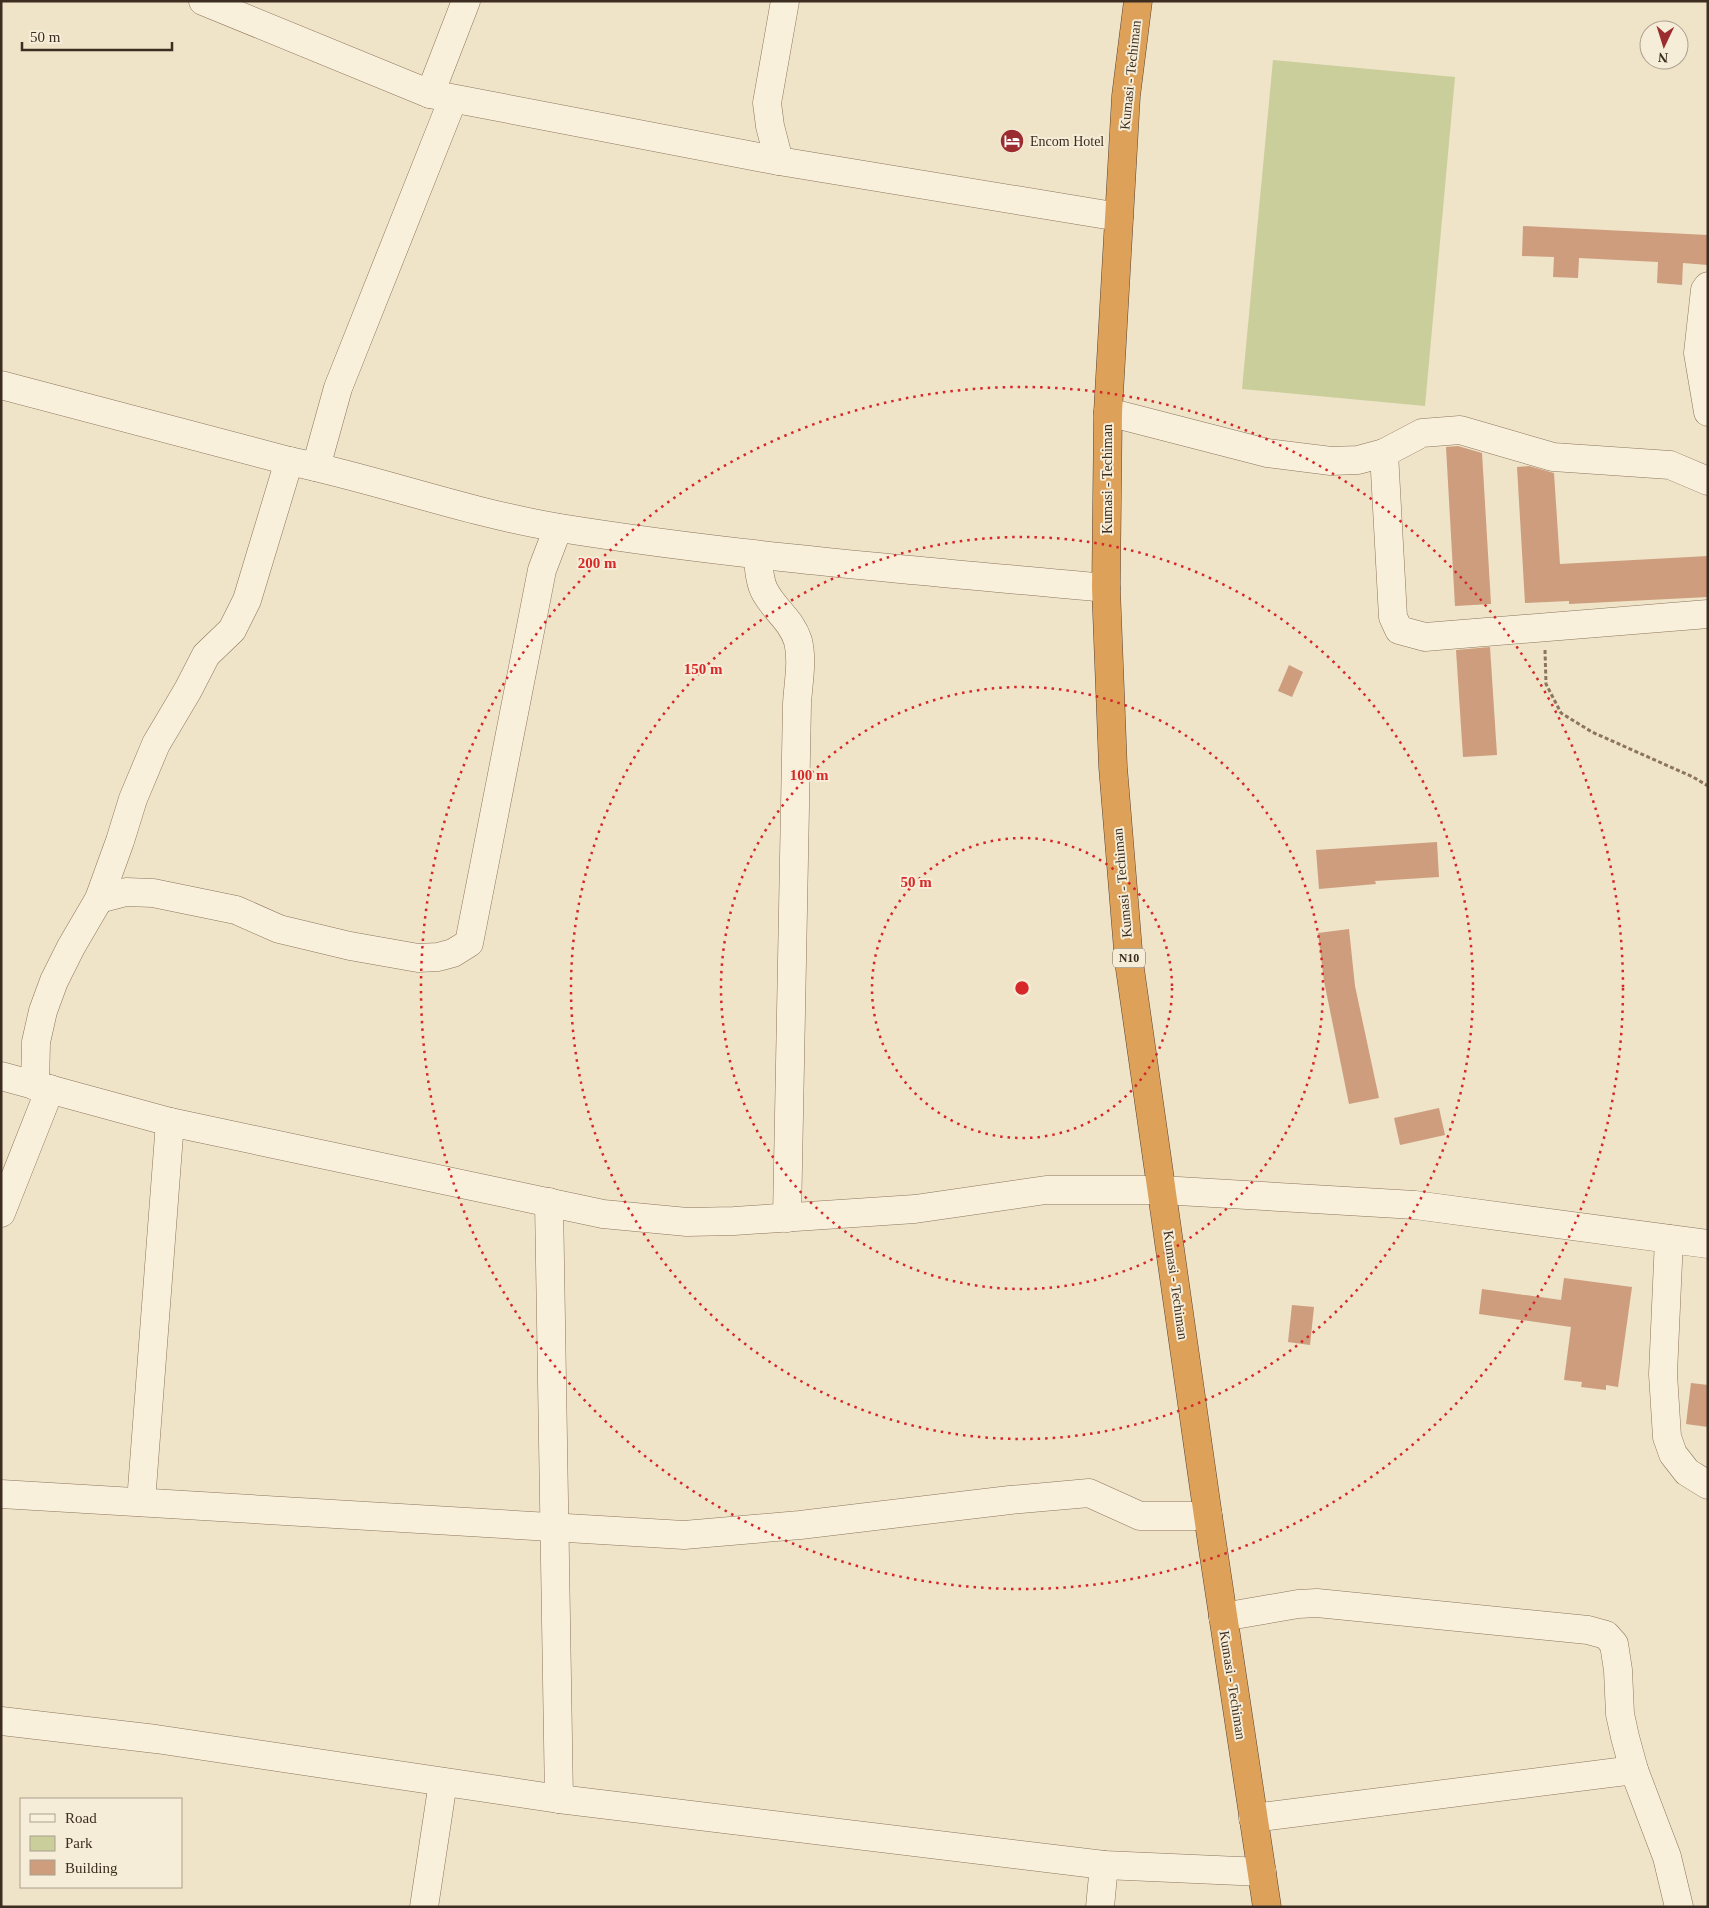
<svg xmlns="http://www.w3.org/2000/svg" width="1709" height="1908" font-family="Georgia,serif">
	<rect width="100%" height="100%" fill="#efe3c8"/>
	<!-- green -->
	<path fill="#c9ce9b" d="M1273,60l182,17 -30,329 -183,-17z"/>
	<!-- building -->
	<g fill="#cd9d7e">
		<path d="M1523,226l185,9v30l-25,-2 -1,22 -25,-2 1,-21 -79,-4 -1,20 -25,-1 1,-20 -32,-1z"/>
		<path d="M1458,446l24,7 9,151 -36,2 -9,-159z"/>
		<path d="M1529,466l25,7 6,91 148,-8v41l-139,7v-3l-44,2 -8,-136z"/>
		<path d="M1490,647l7,108 -34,2 -7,-107z"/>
		<path d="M1289,665l14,7 -11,25 -14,-6z"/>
		<path d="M1437,842l2,35 -64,4 1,3 -57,5 -3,-39z"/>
		<path d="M1349,929l6,57 24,112 -30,6 -25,-123 -6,-48z"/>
		<path d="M1439,1108l6,27 -45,10 -6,-27z"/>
		<path d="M1564,1278l68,9 -14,100 -12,-2v5l-25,-3 1,-5 -18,-2 7,-53 -92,-13 3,-25 79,11z"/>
		<path d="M1292,1305l22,2 -4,38 -22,-3z"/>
		<path d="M1691,1383l17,2v42l-22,-3z"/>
	</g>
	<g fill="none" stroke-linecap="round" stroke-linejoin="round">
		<!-- minor casing -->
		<g stroke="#8c755d" stroke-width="29">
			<g id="minor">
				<path d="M203,1l227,93 349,67 340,56"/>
				<path d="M430,94l36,-93"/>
				<path d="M779,161l-9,-35 -3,-23 18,-102"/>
				<path d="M1708,286l-3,4 -7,63 10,59"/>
				<path d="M1,385l288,76c91,19 179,52 271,67 181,29 364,43 546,60"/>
				<path d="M1108,412l159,41 64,8 27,-1 26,-7 38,-20 38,-3 93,27 117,8 38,16"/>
				<path d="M1384,453l9,164 6,13 26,7 283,-23"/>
				<path d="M316,467l22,-79 115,-289"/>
				<path d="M757,555c2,11 2,25 7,35 10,20 27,29 34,51 5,20 0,43 -1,63l-10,514"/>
				<path d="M99,899l27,-7 27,1 83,17 43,19 71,17 68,12 20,-1 15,-4 16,-10 73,-373 16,-42"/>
				<path d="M1,1076l169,46 433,92 84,8 47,-1 181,-12 131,-19h115l254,15 293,39"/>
				<path d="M35,1086l1,-44 7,-31 11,-30 17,-34 28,-48 21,-58 13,-42 23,-55 32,-54 18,-35 26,-25 15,-30 42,-139"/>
				<path d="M549,1202l10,597"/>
				<path d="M1,1213l49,-124"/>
				<path d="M1669,1239l-6,135 4,63 6,17 14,18 21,13"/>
				<path d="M1,1494l683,41 116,-10 210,-25 79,-7 51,23h68"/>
				<path d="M141,1502l29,-380"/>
				<path d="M1223,1617l75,-13 19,-1 271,27 18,5 8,9 4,26 2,44 5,23 9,33 33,87 12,50"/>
				<path d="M1,1721l155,18 403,60 545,66 158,7"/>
				<path d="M1253,1818l381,-48"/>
				<path d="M424,1907l19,-125"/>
				<path d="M1100,1907l4,-42"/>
			</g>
		</g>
		<!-- highway casing -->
		<g stroke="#5a4331" stroke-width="29">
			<path id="highway" d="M1138,1l-12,95 -18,316 -2,176 7,179 16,195 79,554 59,391"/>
		</g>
		<!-- path -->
		<g stroke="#8c755d" stroke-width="3" stroke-dasharray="4 2.5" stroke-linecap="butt">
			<path d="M1545,650l1,34 15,29 31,19 101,45 15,9"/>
			<path d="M1,1906l1,1"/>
		</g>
		<!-- minor -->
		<use href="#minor" stroke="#f9f0dc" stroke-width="28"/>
		<!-- highway -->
		<use href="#highway" stroke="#dda15a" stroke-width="28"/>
	</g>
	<!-- distance rings -->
	<g fill="none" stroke="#d62828" stroke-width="2.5" stroke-dasharray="2.5 5">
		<circle cx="1022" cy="988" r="150"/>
		<circle cx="1022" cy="988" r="301"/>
		<circle cx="1022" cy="988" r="451"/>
		<circle cx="1022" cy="988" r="601"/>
	</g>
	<!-- icons -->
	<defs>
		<g id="hotel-disc" transform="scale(1.25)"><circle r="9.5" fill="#9b2c2f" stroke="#f6edd8"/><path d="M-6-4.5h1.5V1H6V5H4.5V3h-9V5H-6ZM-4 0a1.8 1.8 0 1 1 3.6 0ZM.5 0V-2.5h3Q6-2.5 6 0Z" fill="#fff"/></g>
	</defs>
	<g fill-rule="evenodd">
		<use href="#hotel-disc" x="1012" y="141"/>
	</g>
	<g text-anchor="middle" stroke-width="4" stroke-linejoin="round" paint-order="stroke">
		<!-- shield labels -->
		<rect fill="#f6edd8" stroke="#746757" stroke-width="1" x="1113" y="948.5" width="32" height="19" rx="4"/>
		<g font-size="12" font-weight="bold" fill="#3c2d20">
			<text x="1129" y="962">N10</text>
		</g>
		<!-- street labels -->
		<g font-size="14" fill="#3c2d20" stroke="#f6edd8">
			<text transform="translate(1130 75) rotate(-84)" y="5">Kumasi - Techiman</text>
			<text transform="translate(1107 479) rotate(-90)" y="5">Kumasi - Techiman</text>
			<text transform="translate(1122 883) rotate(-95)" y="5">Kumasi - Techiman</text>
			<text transform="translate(1176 1285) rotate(82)" y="5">Kumasi - Techiman</text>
			<text transform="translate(1233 1685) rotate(81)" y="5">Kumasi - Techiman</text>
		</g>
		<!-- poi labels -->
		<g font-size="14" fill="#3c2d20" stroke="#f6edd8" text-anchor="start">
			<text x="1030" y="146">Encom Hotel</text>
		</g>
	</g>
	<circle cx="1022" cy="988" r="8" fill="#d62828" stroke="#f6edd8" stroke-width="2.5"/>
	<g font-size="15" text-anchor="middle" font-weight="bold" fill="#d62828" stroke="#f6edd8" stroke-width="4" stroke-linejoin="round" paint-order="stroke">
		<text x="597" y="568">200 m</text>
		<text x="703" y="674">150 m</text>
		<text x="809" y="780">100 m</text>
		<text x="916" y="887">50 m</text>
	</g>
	<!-- border -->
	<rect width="1709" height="1908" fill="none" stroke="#3c2d20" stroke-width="5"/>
	<!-- legend -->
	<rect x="20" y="1798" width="162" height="90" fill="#f6edd8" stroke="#aca08e"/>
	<rect x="30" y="1814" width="25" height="8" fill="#f9f0dc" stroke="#aca08e"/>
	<text x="65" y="1823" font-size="15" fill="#3c2d20">Road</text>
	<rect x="30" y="1836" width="25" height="15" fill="#c9ce9b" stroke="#aca08e"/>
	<text x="65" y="1848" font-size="15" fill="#3c2d20">Park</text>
	<rect x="30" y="1860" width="25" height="15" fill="#cd9d7e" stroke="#aca08e"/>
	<text x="65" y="1873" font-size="15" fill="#3c2d20">Building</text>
	<!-- north arrow -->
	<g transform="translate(1664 45) rotate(184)"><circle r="24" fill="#f6edd8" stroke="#aca08e"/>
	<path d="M0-4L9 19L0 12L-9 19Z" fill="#9b2c2f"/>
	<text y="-8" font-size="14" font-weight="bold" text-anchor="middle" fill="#3c2d20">N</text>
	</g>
	<!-- scale -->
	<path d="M22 42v8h150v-8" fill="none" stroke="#3c2d20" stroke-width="2.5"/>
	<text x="30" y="42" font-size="15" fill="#3c2d20" stroke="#f6edd8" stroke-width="4" paint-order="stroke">50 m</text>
</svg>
